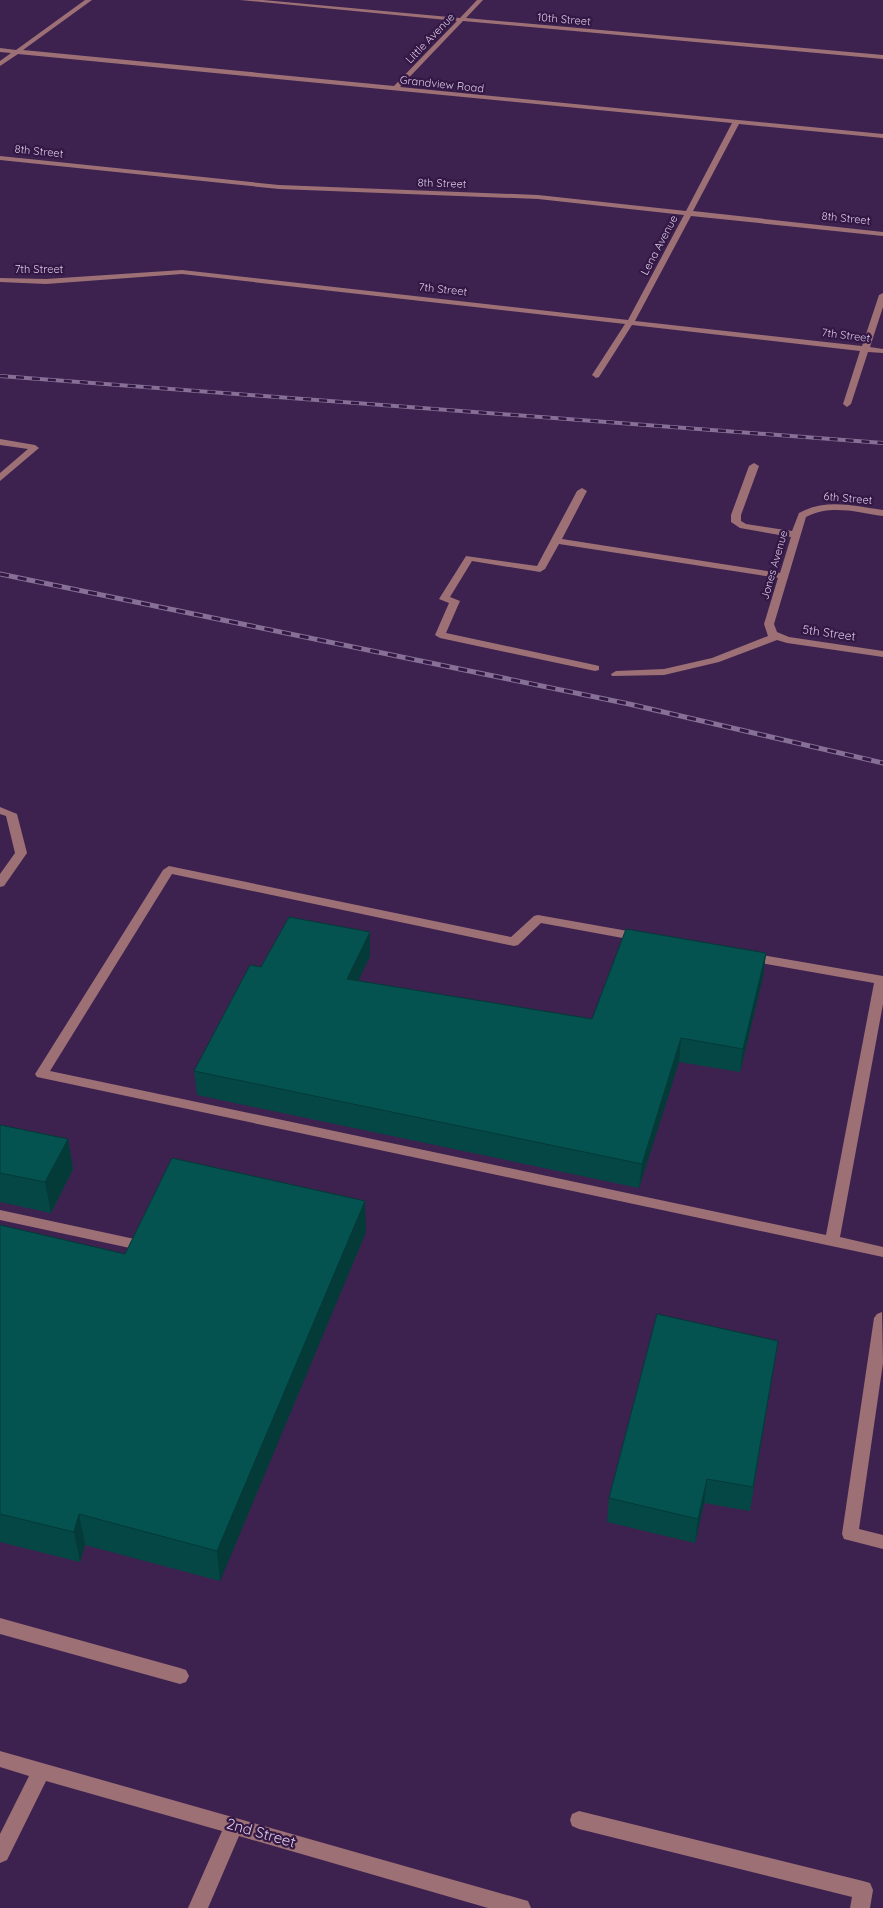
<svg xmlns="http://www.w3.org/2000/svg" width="883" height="1908" font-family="Quicksand,sans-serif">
	<rect width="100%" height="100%" fill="#3d224f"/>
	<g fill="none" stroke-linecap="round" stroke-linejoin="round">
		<!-- minor -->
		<g fill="#9d7076" fill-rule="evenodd">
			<path d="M85,0h7l-69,50 371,36 63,-65 -217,-21h23l197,18 17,-18h6l-17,18 417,37v4l-420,-38 -63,66 483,47v4l-144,-14 -46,87 190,21v4l-192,-20 -56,105 227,25 17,-51 4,-2v14l-13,40 13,2v4l-15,-1 -17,52 -4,3 -4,-3 17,-53 -228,-26 -33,52 -3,1 -4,-3 33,-51 -443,-50 -136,10 -46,-2v-4l46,1 136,-9 446,50 56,-105 -146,-16 -259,-10 -279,-29v-4l279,29 259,10 148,16 46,-88 -714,-69 -18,12v-5l11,-8 -11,-1v-4l16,2z"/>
			<path d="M0,439l35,6 4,3 -39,33v-8l28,-24 -28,-4z"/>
			<path d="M754,463l5,3 -18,49v6l5,3 46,7 7,-18c27,-15 55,-7 84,-3v6c-26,-4 -53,-12 -77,1l-32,107 3,8 12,5 94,14v6l-96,-14 -10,-3 -58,22 -55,13 -52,1 -1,-2 5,-3 48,-2 48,-11 56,-22 -4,-12 14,-46 -219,-34 -14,25 -5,3 -68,-11 -22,36 10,4 -14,32 149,32 4,1v4l-4,1 -155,-33 -5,-3 14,-32 -10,-4 27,-43 71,10 40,-75 5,-3 5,3 -25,48 218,34 11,-36 -51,-9 -9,-6v-7l18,-49z"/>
			<path d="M0,807l17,7 10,39 -23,33 -4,1v-13l15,-21 -9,-37 -6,-2z"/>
			<path d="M169,866l342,71 23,-21 4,-1 101,18 6,4 -6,4 -98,-18 -23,22 -4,1 -342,-72 -122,197 776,164 48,-252 -124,-22 -6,-4 6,-4 133,23v28l-43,233 43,10v10l-846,-180 -2,-3 2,-3 126,-201z"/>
			<path d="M0,1210l130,28 5,1 2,4 -2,4 -5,1 -130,-28z"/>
			<path d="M882,1312l1,51 -24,166 24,6v14l-39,-10 -2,-5 32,-216 3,-4z"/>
			<path d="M0,1618l180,50 6,2 3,6 -3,6 -6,2 -180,-50z"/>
			<path d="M0,1751l521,148 7,2 3,7h-43l-249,-72 -31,72h-20l34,-77 -176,-50 -39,79 -7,3v-29l29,-58 -29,-9z"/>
			<path d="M579,1811l284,70 7,2 3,7 -3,18h-20l2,-11 -273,-68 -7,-3 -2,-6 2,-6z"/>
		</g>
		<!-- rail-far1 casing -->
		<g stroke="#867096" stroke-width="4">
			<path id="rail-far1" d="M0,376l883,67"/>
		</g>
		<!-- rail casing -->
		<g stroke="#867096" stroke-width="5">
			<path id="rail" d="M0,574l629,130 254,59"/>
		</g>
		<!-- rail-far1 -->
		<use href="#rail-far1" stroke="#331744" stroke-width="2.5" stroke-dasharray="8" stroke-linecap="butt"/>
		<!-- rail -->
		<use href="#rail" stroke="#331744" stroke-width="3" stroke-dasharray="9" stroke-linecap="butt"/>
	</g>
	<!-- wall -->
	<g fill="#044745">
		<path d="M766,953l-3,24 -23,95 -61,-10 -40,126 -442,-93 -3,-24 176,-115 -12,25 234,38z"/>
		<path d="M0,1125l68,14 5,30 -22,44 -51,-11z"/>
		<path d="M0,1225l125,29 241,-22 -146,349 -135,-36 -5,17 -80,-20z"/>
		<path d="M778,1341l-28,170 -46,-8 -9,40 -88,-21 2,-24z"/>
	</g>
	<!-- shaded-wall -->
	<g fill="#043a38">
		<path d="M370,932v24l-22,46 -1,-23z"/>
		<path d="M766,953l-3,24 -23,95 3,-23z"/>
		<path d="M681,1038l-2,24 -40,126 3,-24z"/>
		<path d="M68,1139l5,30 -22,44 -6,-31z"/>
		<path d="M365,1201l1,31 -146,349 -3,-30z"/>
		<path d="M707,1479l-3,24 -9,40 3,-24z"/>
		<path d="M79,1514l6,31 -5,17 -6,-30z"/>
	</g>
	<!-- building -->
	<g fill="#055350" stroke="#043a38">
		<path d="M289,917l81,15 -23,47 245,40 34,-90 140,24 -23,96 -62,-11 -39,126 -448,-93 56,-106 11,2z"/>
		<path d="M0,1125l68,14 -23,43 -45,-9z"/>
		<path d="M172,1158l193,43 -148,350 -138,-37 -5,18 -74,-18v-289l125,29z"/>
		<path d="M657,1314l121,27 -25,146 -46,-8 -9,40 -89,-21z"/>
	</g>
	<g text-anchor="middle" stroke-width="4.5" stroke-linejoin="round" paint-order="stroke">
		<!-- far-street labels -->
		<g font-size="11" fill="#ddcde9" stroke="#331744">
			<text transform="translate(564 19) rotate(5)" y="4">10th Street</text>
			<text transform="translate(430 38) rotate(-46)" y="4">Little Avenue</text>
			<text transform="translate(442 84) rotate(6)" y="4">Grandview Road</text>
			<text transform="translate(39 151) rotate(6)" y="4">8th Street</text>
			<text transform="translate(442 183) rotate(2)" y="4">8th Street</text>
			<text transform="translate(846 218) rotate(6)" y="4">8th Street</text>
			<text transform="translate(659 245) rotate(-62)" y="4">Lena Avenue</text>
			<text x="39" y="273">7th Street</text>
			<text transform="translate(443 289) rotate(6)" y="4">7th Street</text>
			<text transform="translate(846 335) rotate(7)" y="4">7th Street</text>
			<text transform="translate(848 498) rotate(5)" y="4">6th Street</text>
			<text transform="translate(774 565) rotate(-74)" y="4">Jones Avenue</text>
		</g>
		<!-- street labels -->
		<g font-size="12" fill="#ddcde9" stroke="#331744">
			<text transform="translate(829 633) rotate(8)" y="4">5th Street</text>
		</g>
		<!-- near-street labels -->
		<g font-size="15" fill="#ddcde9" stroke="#331744">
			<text transform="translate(261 1833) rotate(16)" y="5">2nd Street</text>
		</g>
	</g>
</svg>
